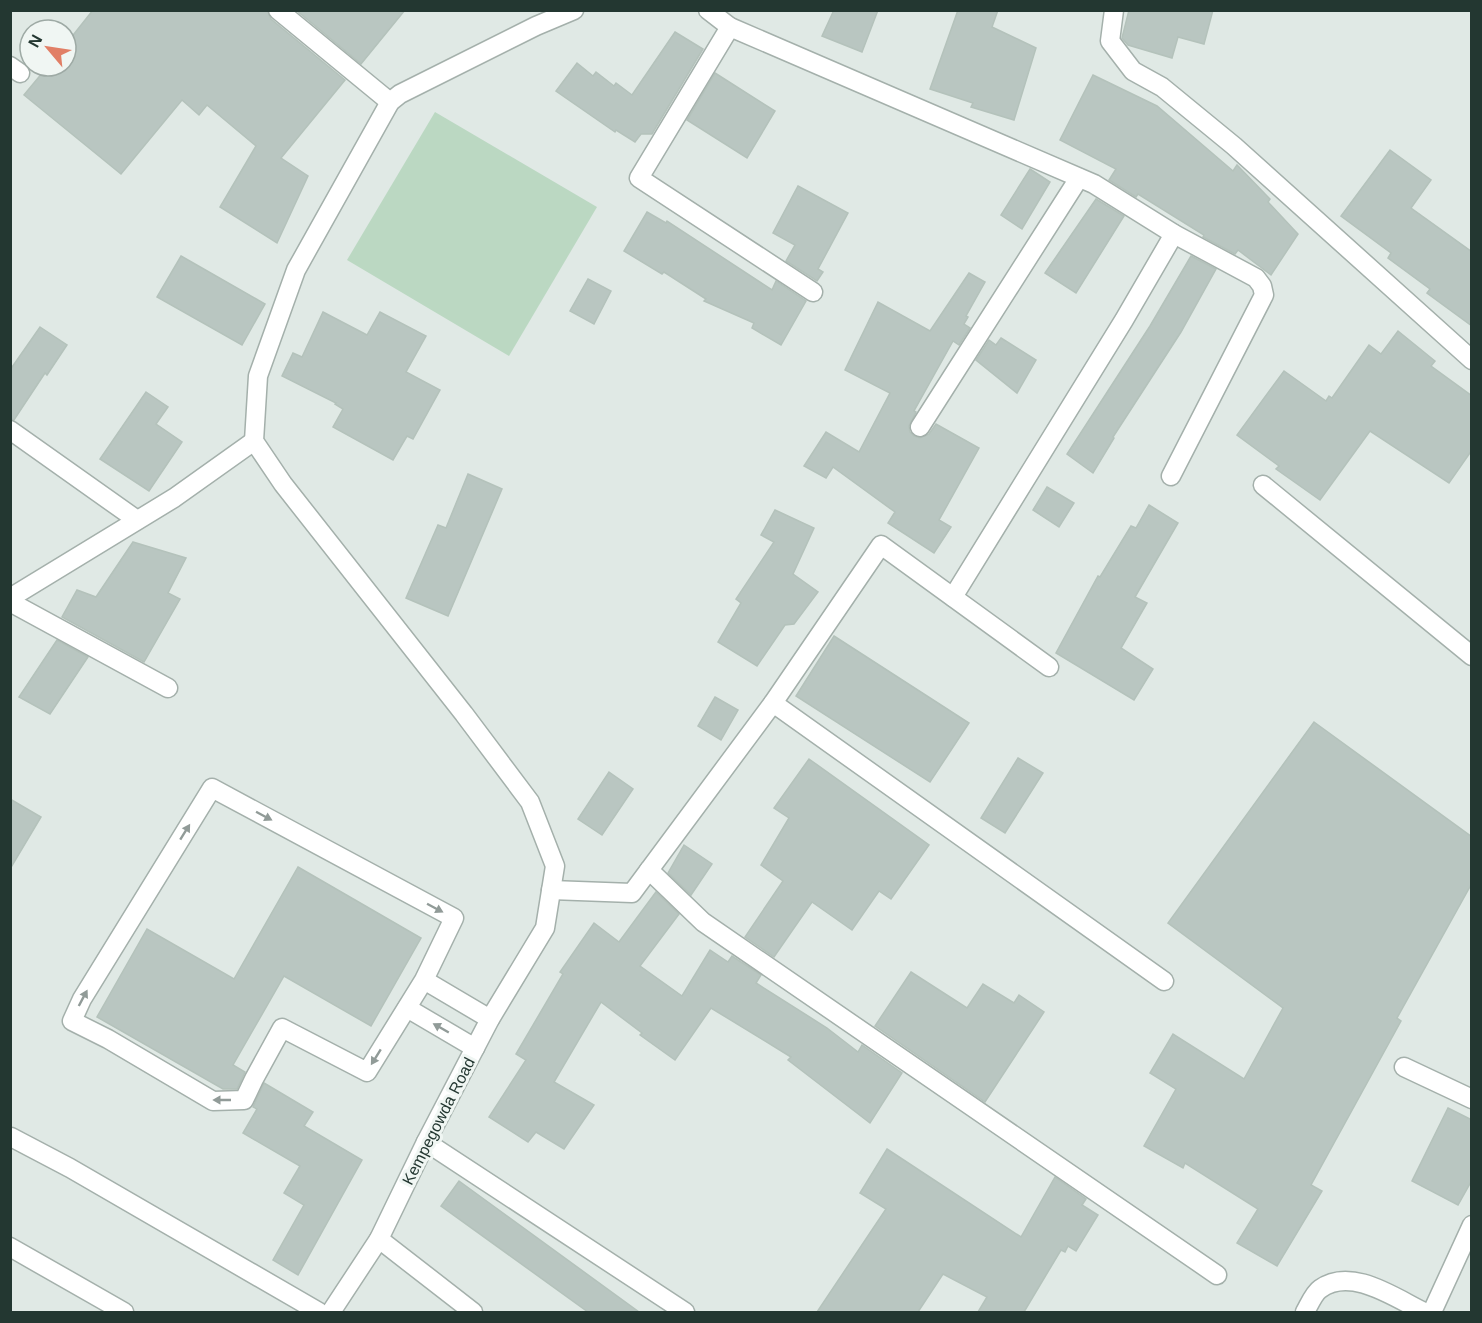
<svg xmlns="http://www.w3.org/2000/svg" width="1482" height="1323" font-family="Arial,sans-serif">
	<rect width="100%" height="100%" fill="#e0e9e5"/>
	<!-- green -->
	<path fill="#bbd8c2" d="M435,112l162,95 -88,149 -162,-96z"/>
	<!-- building -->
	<g fill="#b9c6c1" stroke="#b4c2bb" stroke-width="1.5">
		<path d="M93,10h174l4,9 74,61 -64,78 27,18 -31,67 -57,-36 36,-61 -49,-41 -8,10 -17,-15 -61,74 -97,-79 24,-29h18v-22z"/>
		<path d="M296,10h109l-44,54z"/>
		<path d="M834,10h44l-16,42 -40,-16z"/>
		<path d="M958,10h40l-6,17 44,21 -22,72 -43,-13 2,-4 -43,-14z"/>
		<path d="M1129,10h84l-9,34 -26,-7 -6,21 -44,-13 -6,-7z"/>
		<path d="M675,32l28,17 -51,85h-11l-6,8 -19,-12 -1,2 -59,-41 21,-28 16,13 3,-4 18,14 2,-3 16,12z"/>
		<path d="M715,73l60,38 -28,47 -60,-38z"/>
		<path d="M1093,75l64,31 76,65 4,-6 33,34 -2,3 30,32 -27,41 -33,-25 -3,4 -32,-17 1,-2 -66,-41 -2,3 -27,-17 7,-11 -56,-29z"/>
		<path d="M1390,150l41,30 -20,28 61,44v74l-45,-33 3,-4 -42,-31 3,-5 -50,-37z"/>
		<path d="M1030,169l20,13 -28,47 -21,-14z"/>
		<path d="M798,186l50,27 -30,56 5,3 -6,9 -31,-20 9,-16 -22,-12z"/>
		<path d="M1096,199l28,17 -48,77 -31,-20z"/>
		<path d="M647,212l19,11 1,-2 105,69 4,-9 30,20 -25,44 -29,-17 2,-5 -50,-22 2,-2 -42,-27 -2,2 -38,-23z"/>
		<path d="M181,256l84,48 -23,41 -85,-48z"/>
		<path d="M1191,256l25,13 -35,63 -68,105 1,1 -21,35 -26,-19 83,-128z"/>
		<path d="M969,273l16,9 -19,34 2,1 -4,7 6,4 -11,17 -6,-4 -39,70 2,1 -7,14 1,6 4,4 6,2 9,-4 7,-10 43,24 -40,72 12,7 -17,26 -46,-30 7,-11 -62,-45 -7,11 -22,-12 22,-34 33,20 31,-59 -45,-23 33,-68 52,29z"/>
		<path d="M588,279l23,12 -17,33 -24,-13z"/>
		<path d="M323,312l44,23 13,-23 46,24 -20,36 34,18 -27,49 -6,-3 -14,24 -60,-33 10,-18 -8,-5 1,-1 -54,-27 11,-23 9,4z"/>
		<path d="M40,327l27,18 -20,30 -2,-2 -31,47 -4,-1v-49z"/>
		<path d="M1398,331l37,30 -4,5 41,30v54l-23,33 -79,-52 -50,69 -44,-31 3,-3 -42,-31 47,-64 42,30 3,-5 3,2 37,-53 12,9z"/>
		<path d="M1001,338l35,22 -19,33 -41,-33 13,-20 7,5z"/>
		<path d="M146,392l22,15 -12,17 26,18 -33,49 -49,-32z"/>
		<path d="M468,474l34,15 -54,127 -42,-18 32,-73 8,3z"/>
		<path d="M1047,487l27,16 -15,24 -26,-17z"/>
		<path d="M1149,505l29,18 -43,74 12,6 -26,45 32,21 -19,31 -78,-47 42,-77 2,1 31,-51 5,2z"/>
		<path d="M775,510l39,18 -21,46 25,18 -24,32 -9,1 -28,41 -39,-24 23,-39 -5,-4 38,-57 -13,-7z"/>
		<path d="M133,542l53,16 -18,35 12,6 -36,63 -82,-45 15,-27 19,7z"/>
		<path d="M834,636l135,87 -39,59 -134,-86z"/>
		<path d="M57,640l31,17 -38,57 -31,-17z"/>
		<path d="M715,697l23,13 -17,30 -23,-14z"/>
		<path d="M1314,722l158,115v46l-75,135 4,3 -90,164 11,6 -45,75 -40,-23 21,-34 -73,-46 -2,5 -39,-22 32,-57 -26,-16 23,-39 71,45 39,-71 -115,-85z"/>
		<path d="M1018,758l25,15 -38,60 -24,-15z"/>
		<path d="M809,759l120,86 -38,54 -12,-8 -27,39 -40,-28 -38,55 -29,-20 38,-56 -22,-16 28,-47 -15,-10z"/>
		<path d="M609,772l24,17 -31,46 -24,-16z"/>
		<path d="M10,799l31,18 -31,52z"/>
		<path d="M684,845l28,19 -21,31 -23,-22z"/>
		<path d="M298,867l123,71 -50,88 -87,-50 -51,89 12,7 -8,17h-14l-126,-72 50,-88 87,50z"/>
		<path d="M656,892l23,22 -39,52 42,30 28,-46 18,12 4,-6 29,19 -5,8 71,45 31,24 4,-7 40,28 -32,50 -82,-63 3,-3 -80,-49 -36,52 -35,-25 2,-2 -41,-31 -47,80 40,23 -30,44 -28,-17 -8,10 -39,-25 37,-57 -10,-6 47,-80 -3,-2 34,-49 25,19z"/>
		<path d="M911,972l56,36 16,-24 31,19 5,-8 25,17 -59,90 -110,-76z"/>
		<path d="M264,1083l49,29 -9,14 58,34 -64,115 -25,-15 31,-55 -20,-12 16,-27 -57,-33 14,-24 -4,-2z"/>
		<path d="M1448,1108l24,12v60l-14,25 -46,-24z"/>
		<path d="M887,1149l134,88 34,-60 31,22 -4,6 16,10 -22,36 -8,-5 -3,6 -4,-2 -37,62h-46l9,-15 -44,-23 -25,38h-101l69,-103 -26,-16z"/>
		<path d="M459,1181l180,131h-51l-147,-106z"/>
	</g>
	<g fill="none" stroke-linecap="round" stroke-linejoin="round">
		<!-- minor casing -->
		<g stroke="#a4b0ab" stroke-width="21">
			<g id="minor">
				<path d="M278,10l112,92"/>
				<path d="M708,10l22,17 364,157 80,50 82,44 6,8 2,9 -93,181"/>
				<path d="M1114,10l-4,31 23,30 29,16 72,59 238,214"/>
				<path d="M730,27l-91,151 174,114"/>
				<path d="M10,66l10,7"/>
				<path d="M920,427l159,-249"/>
				<path d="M10,430l127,90"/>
				<path d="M1263,485l209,171"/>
				<path d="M953,597l171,-277 50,-86"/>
				<path d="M10,598l164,-100 80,-57"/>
				<path d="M10,602l158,86"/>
				<path d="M773,703l391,278"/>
				<path d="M649,870l54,52 514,353"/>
				<path d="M551,890l81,3 141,-190 108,-158 168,122"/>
				<path d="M424,980l-57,92 -85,-44 -28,51 -10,21 -31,1 -105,-62 -36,-18 10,-22 130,-211 242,130 -30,62 66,39"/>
				<path d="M407,1008l68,40"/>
				<path d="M1404,1067l68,32"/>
				<path d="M11,1137l59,31 249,144"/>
				<path d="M426,1142l259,170"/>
				<path d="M379,1239l94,73"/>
				<path d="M10,1247l114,65"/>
				<path d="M331,1312l48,-73 47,-97 64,-123 55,-91 10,-62 -25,-64 -66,-88 -181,-230 -29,-43 4,-65 38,-106 94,-168 10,-8 136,-68 38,-16"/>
				<path d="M1305,1312c4,-7 9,-19 15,-23 31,-23 75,9 104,23"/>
				<path d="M1432,1312l40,-87"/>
			</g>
		</g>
		<!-- minor -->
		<use href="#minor" stroke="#fff" stroke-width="18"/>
	</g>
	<!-- one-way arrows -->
	<defs><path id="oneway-solid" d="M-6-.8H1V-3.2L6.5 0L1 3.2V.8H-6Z" transform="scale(1.5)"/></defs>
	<g fill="#919b98">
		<use href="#oneway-solid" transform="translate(264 816) rotate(28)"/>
		<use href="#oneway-solid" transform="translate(185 832) rotate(-58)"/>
		<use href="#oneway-solid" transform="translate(435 908) rotate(28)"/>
		<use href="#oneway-solid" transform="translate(83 998) rotate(-62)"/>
		<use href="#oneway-solid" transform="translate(441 1028) rotate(-150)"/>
		<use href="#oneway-solid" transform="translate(376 1057) rotate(122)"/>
		<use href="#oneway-solid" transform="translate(222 1100) rotate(-180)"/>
	</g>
	<g text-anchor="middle" stroke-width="6" stroke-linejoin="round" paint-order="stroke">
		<!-- street labels -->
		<g font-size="16" fill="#233731" stroke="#f0f6f3">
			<text transform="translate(438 1121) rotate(-63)" y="6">Kempegowda Road</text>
		</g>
	</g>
	<!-- border -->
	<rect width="1482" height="1323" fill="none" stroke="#233731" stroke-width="24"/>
	<!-- north arrow -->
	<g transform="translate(48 48) rotate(299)"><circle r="28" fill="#f0f6f3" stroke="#9eaaa5" stroke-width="1.5"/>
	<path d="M0-4.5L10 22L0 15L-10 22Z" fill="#e17f66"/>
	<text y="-9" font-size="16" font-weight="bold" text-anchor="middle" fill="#233731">N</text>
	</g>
</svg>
